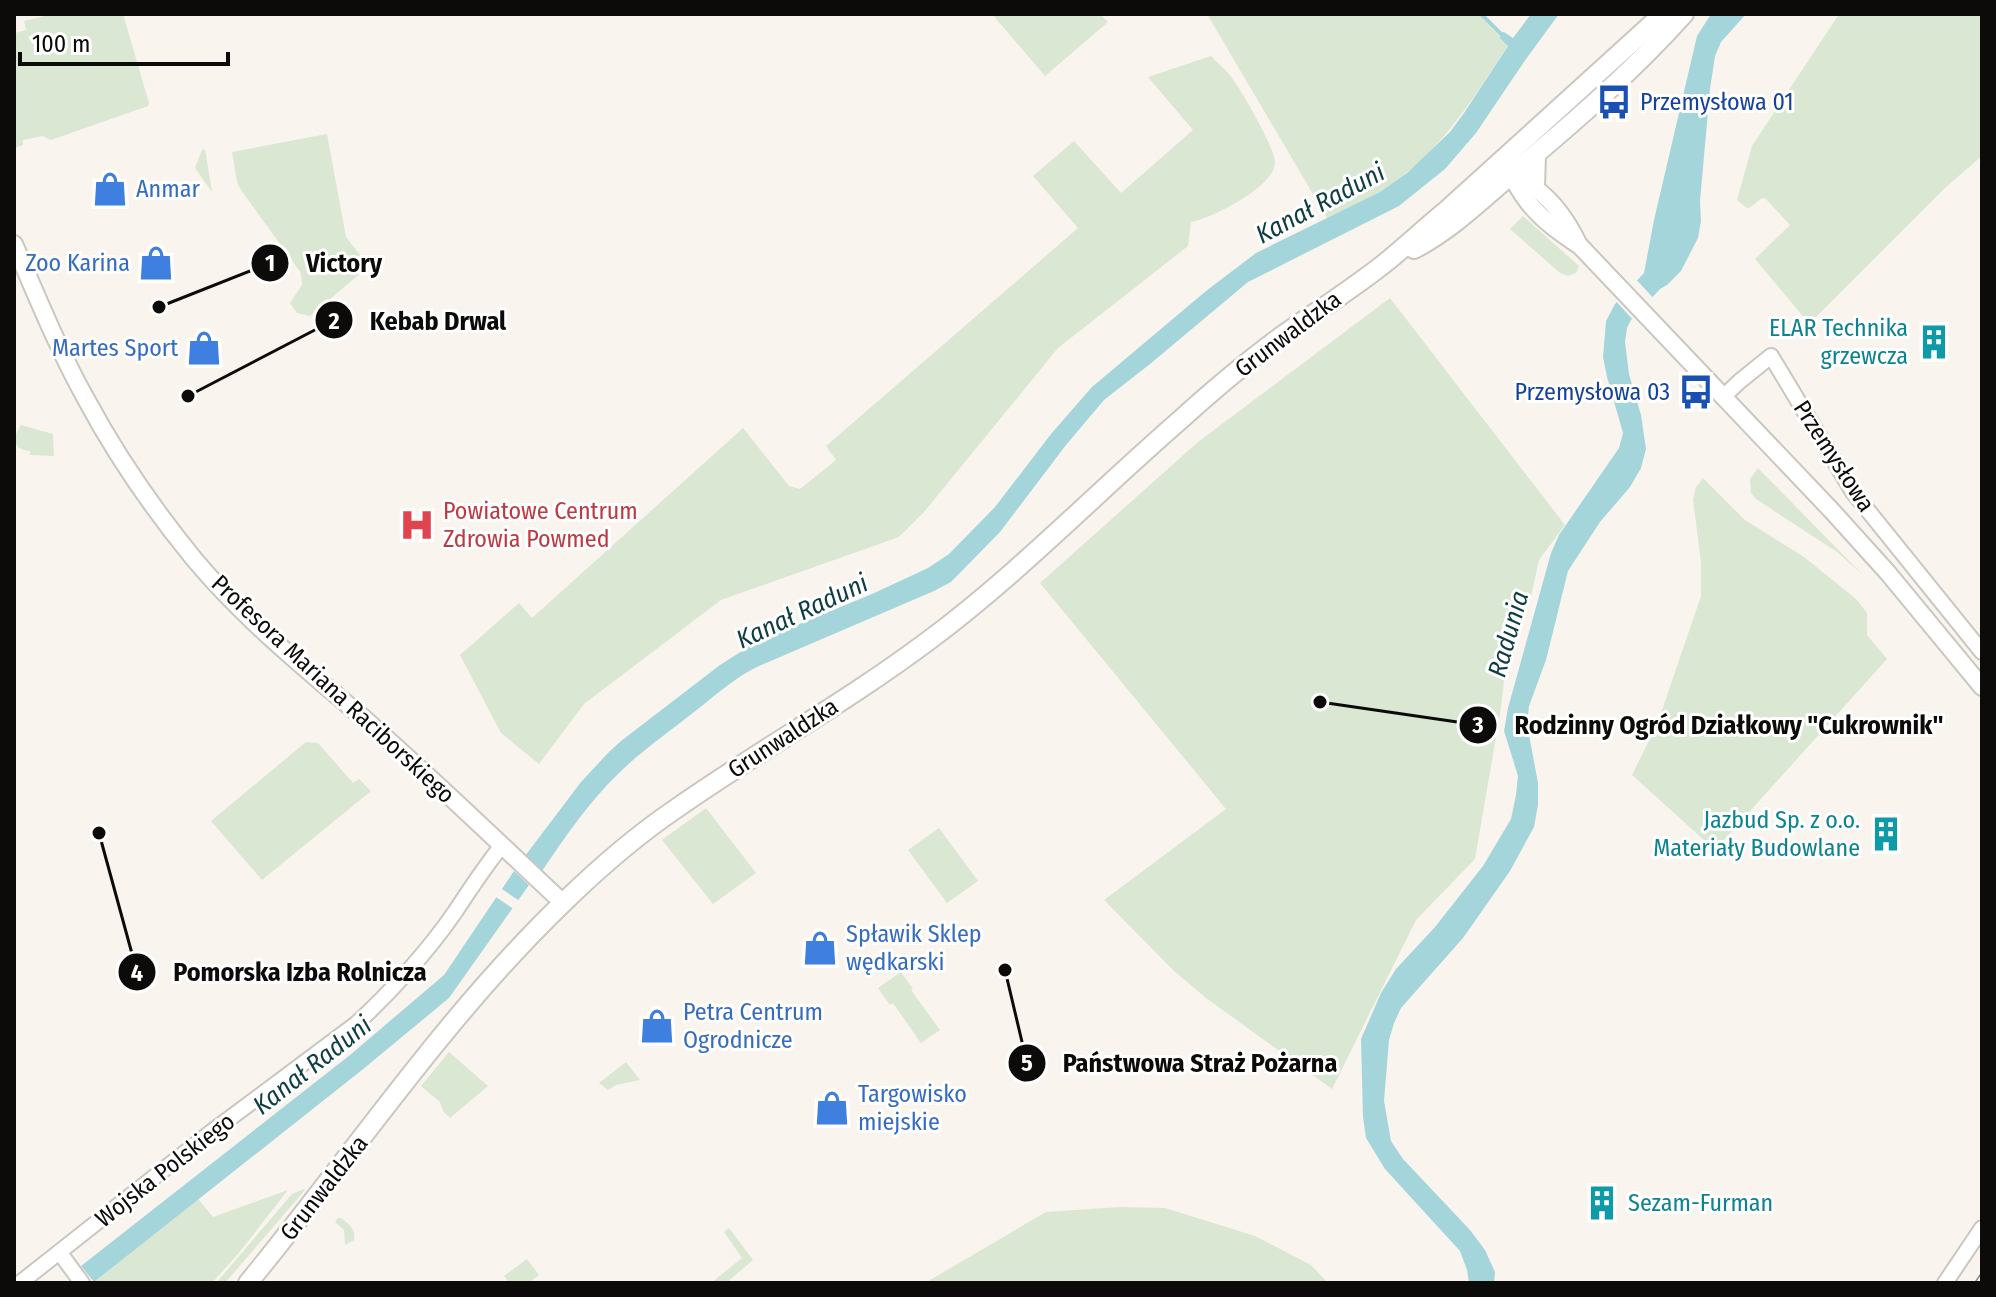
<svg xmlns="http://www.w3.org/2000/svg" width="1996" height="1297" font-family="'Fira Sans Condensed',sans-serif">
	<rect width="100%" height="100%" fill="#f9f5ee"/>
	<!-- green -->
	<g fill="#dae7d2">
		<path d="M53,14h70l26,89 -1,3 -97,34 -9,-4 -19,4v5l-9,3v-118l1,3 11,-3 -2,-9z"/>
		<path d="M992,14h108l8,8 -63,54z"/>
		<path d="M1207,14h271l30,31c-37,57 -67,107 -125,145 -18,11 -38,19 -56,28z"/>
		<path d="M1839,14h143v142l-36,31 -135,135 -4,-1 -52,-62 35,-34 -25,-27c-8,0 -10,9 -18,10l-10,-8 15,-54z"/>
		<path d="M1211,56c5,6 13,12 18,18 10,12 47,75 46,89 -1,24 -63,55 -84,59l-3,24 -130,102 -134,164 -25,25 -178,63 -137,104 -45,60 -38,-31 -41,-78 59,-52 13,15 211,-190 46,58 11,3 36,-29 -10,-14 252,-218 -45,-52 41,-35 47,52 72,-63 -45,-53z"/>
		<path d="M327,134l19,103 23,29 -59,50 -13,-3 -7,-10 12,-18 -1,-12 -60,-83 -4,-8 -5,-30z"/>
		<path d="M205,149l7,43 -17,-24 7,-18z"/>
		<path d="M1523,216l56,50 -3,7 -8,3 -8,-3 -50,-44z"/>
		<path d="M1390,298l175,227 -26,35 -9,41 -19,25 -11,88 -25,145 -59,61 -84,169 -126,-91 -32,-27 -70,-71 122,-91 -186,-226 158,-141z"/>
		<path d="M21,425l32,9 1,22 -24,-1v-4c-18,-1 -17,-14 -9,-26z"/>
		<path d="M1758,468l105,107 -26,-23 -81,-53 -5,-6 -1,-14z"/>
		<path d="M1703,478l42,42 59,37 52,42 11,14v22l20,24 -172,191 -83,-75 26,-53 43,-126v-33l-8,-64 3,-12z"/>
		<path d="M306,742l12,1 35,40 6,-4 12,12 -109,89 -51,-59z"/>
		<path d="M706,808l50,65 -43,31 -51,-64z"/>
		<path d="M939,828l39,53 -31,22 -39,-53z"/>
		<path d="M901,972l12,17 -2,1 29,40 -19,13 -28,-40 -3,2 -12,-17z"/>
		<path d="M449,1052l39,34 -38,32 -7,-7 -3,-9 -19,-16z"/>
		<path d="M626,1062l14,18 -24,5 -8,5 -9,-7z"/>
		<path d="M304,1189l1,1 -80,93h-9l76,-89z"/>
		<path d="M288,1190l-50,64 -26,29 -118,-1 104,-83 15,18z"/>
		<path d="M1120,1207l45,1 90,28 56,29 17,18h-403l121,-71z"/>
		<path d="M338,1218h3c8,6 15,11 13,22l-9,5 -1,-15 -9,-8z"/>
		<path d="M729,1228l24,32 -27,23h-15l31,-25 -18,-26z"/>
		<path d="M527,1259l12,16 -11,8h-19l-5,-7z"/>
	</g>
	<!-- water -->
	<g fill="#a4d5db">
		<path d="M1531,14h28l-33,45 -50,74 -31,36 -46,37 -151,76 -98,82 -46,36 -38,45 -66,87 -49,50 -17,9 -175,75c-24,11 -44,30 -65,46 -25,20 -53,39 -76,62 -29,28 -53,63 -76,97l-17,-15 56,-74 27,-29 13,-12 99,-76 36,-23 116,-48 56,-26 21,-14 46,-47 56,-73 41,-47 114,-96 50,-38 124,-61 27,-19 43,-41 14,-19 44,-67 -8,-8v-5l4,-1 9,6z"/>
		<path d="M1711,14h35l-25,28 -6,14 -5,33 -10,112 1,20 -3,17 -17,33 -14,14 -7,4 -29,31 -4,8 -2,14 4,32 12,41 5,34 -5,19 -11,19 -30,35 -32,49 -22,89 -17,46 -2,18 11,59v22l-4,22 -24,44 -47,67 -62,70 -7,15 -5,17 -5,61 7,40 12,18 67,71 15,20 10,22 -1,11h-25l-2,-13 -7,-19 -75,-82 -19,-31 -3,-21 -2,-78 20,-46 15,-24 39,-42 48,-61 28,-47 5,-24 2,-19 -14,-45 4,-23 43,-155 8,-18 60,-87 4,-15 -16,-56 -4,-20 3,-36 9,-17 29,-31 10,-53 43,-184z"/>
		<path d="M514,871l15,14 -80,113 -87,72 -268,212 -13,-16 269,-211 94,-80z"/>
	</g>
	<!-- pier -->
	<g fill="#f9f5ee">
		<path d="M1634,277l21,23 -20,22 -21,-23z"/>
		<path d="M499,887l22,15 -6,8 -22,-15z"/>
	</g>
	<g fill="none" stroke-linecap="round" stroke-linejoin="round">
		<!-- stream -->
		<path stroke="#a4d5db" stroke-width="4" d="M1481,14l21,21"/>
		<!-- tertiary casing -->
		<g stroke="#cac7c0" stroke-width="18">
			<g id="tertiary">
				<path d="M1723,397l17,-16 31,-25 82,136 129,160"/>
				<path d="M60,1253l22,30"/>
				<path d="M20,1283l190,-150 146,-109c34,-31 73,-74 99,-112 15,-23 30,-45 47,-67"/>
				<path d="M1945,1283l37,-55"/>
			</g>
		</g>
		<!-- secondary casing -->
		<g stroke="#cac7c0" stroke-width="20">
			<g id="secondary">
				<path d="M1502,165c10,10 15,22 23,33 14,20 35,35 55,48l252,265 56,62 94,114"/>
				<path d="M1525,182c25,13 42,38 54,63"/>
				<path d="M14,244c23,52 44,105 72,155 30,56 68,111 108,160 51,61 113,111 173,162 67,59 131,121 196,182"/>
			</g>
		</g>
		<!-- primary casing -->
		<g stroke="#cac7c0" stroke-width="22">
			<g id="primary">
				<path d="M1535,187l1,-32"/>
				<path d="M1414,249c37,-19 67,-49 98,-75 60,-50 120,-102 172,-160"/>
				<path d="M248,1283c105,-128 197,-267 317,-382 35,-34 72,-66 112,-93 83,-58 171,-107 251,-167 89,-66 167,-147 251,-220 32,-29 65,-57 100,-83 35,-25 72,-48 106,-75 21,-17 41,-36 62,-53l216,-196"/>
			</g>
		</g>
		<!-- tertiary -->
		<use href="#tertiary" stroke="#fff" stroke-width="14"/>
		<!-- secondary -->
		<use href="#secondary" stroke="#fff" stroke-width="16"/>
		<!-- primary -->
		<use href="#primary" stroke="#fff" stroke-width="18"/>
		<!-- rail casing -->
		<g stroke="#8d8a86" stroke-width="7">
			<path id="rail" d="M1978,1283l4,-6"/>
		</g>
		<!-- rail -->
		<use href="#rail" stroke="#fff" stroke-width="4" stroke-dasharray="12" stroke-linecap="butt"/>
	</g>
	<!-- icons -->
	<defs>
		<g id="bus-bare" transform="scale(2.76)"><path d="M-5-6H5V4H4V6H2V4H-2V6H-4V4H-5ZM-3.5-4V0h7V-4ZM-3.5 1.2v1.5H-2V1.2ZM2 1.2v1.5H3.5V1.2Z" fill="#1a4fb4" stroke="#fff" stroke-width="2.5" paint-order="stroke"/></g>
		<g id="shop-bare" transform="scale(2.76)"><path d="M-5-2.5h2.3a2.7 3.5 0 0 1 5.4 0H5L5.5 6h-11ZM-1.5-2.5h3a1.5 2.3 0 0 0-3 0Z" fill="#3f7fe0" stroke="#fff" stroke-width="2.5" paint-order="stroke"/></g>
		<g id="building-bare" transform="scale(2.76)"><path d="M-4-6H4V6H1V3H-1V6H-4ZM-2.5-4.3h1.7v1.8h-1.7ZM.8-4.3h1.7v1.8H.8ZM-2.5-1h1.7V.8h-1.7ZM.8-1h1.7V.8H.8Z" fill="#0f9aa8" stroke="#fff" stroke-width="2.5" paint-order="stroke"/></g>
		<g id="hospital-bare" transform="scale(2.76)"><path d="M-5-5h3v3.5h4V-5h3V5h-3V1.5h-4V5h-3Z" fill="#e0444e" stroke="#fff" stroke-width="2.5" paint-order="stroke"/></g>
	</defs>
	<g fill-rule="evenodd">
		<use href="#bus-bare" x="1614" y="102"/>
		<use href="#shop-bare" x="110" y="189"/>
		<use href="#shop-bare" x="156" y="263"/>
		<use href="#building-bare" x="1934" y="342"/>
		<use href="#shop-bare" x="204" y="348"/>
		<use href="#bus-bare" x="1696" y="392"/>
		<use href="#hospital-bare" x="417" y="525"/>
		<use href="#building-bare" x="1886" y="834"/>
		<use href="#shop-bare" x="820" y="948"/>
		<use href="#shop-bare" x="657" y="1026"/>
		<use href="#shop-bare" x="832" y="1108"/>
		<use href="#building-bare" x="1602" y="1203"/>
	</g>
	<g text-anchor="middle" stroke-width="6" stroke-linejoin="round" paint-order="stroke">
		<!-- transit labels -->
		<g font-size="24" fill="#164399" stroke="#fff" text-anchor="start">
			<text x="1640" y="110">Przemysłowa 01</text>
			<text x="1670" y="400" text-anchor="end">Przemysłowa 03</text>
		</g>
		<!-- shop labels -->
		<g font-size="24" fill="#366cbe" stroke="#fff" text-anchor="start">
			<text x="136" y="197">Anmar</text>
			<text x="130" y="271" text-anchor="end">Zoo Karina</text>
			<text x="178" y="356" text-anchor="end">Martes Sport</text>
			<text x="846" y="942">Spławik Sklep<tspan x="846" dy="28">wędkarski</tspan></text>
			<text x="683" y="1020">Petra Centrum<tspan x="683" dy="28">Ogrodnicze</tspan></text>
			<text x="858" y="1102">Targowisko<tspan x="858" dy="28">miejskie</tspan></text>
		</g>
		<!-- culture labels -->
		<g font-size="24" fill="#0d838f" stroke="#fff" text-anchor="end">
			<text x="1908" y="336">ELAR Technika<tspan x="1908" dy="28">grzewcza</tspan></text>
			<text x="1860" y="828">Jazbud Sp. z o.o.<tspan x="1860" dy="28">Materiały Budowlane</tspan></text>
			<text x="1628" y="1211" text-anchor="start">Sezam-Furman</text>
		</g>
		<!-- street labels -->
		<g font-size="24" fill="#0c0b09" stroke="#fff">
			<text transform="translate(1288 334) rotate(-37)" y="8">Grunwaldzka</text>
			<text transform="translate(1834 456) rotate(57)" y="8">Przemysłowa</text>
			<text transform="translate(333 689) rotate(43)" y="8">Profesora Mariana Raciborskiego</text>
			<text transform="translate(783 738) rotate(-33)" y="8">Grunwaldzka</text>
			<text transform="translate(165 1170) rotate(-38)" y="8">Wojska Polskiego</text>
			<text transform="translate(324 1188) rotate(-52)" y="8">Grunwaldzka</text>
		</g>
		<!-- health labels -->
		<g font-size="24" fill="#be3a42" stroke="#fff" text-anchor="start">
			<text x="443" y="519">Powiatowe Centrum<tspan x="443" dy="28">Zdrowia Powmed</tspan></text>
		</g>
		<!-- water labels -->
		<g font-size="26" font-style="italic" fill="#0f3e42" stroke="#fff">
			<text transform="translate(1320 203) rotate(-28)" y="9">Kanał Raduni</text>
			<text transform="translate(802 611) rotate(-25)" y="9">Kanał Raduni</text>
			<text transform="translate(1508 634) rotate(-74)" y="9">Radunia</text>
			<text transform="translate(312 1065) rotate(-38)" y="9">Kanał Raduni</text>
		</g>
	</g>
	<!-- callouts -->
	<path fill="none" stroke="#0c0b09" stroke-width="3" d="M159 307L270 263M188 396L334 320M1320 702L1478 725M99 833L137 972M1005 970L1027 1063"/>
	<g fill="#0c0b09" stroke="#fff" stroke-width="3">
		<circle cx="159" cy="307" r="8"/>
		<circle cx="188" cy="396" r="8"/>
		<circle cx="1320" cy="702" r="8"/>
		<circle cx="99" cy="833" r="8"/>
		<circle cx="1005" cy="970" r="8"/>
		<circle cx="270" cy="263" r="20"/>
		<circle cx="334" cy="320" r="20"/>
		<circle cx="1478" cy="725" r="20"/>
		<circle cx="137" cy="972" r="20"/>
		<circle cx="1027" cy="1063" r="20"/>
	</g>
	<g font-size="24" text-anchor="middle" font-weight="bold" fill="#fff">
		<text x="270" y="271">1</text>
		<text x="334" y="329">2</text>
		<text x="1478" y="733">3</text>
		<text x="137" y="981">4</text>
		<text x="1027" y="1071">5</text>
	</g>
	<g font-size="26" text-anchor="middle" font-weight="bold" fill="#0c0b09" stroke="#fff" stroke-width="6" stroke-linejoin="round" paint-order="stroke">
		<text x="344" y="272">Victory</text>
		<text x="438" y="330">Kebab Drwal</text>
		<text x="1729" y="734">Rodzinny Ogród Działkowy "Cukrownik"</text>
		<text x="300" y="981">Pomorska Izba Rolnicza</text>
		<text x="1200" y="1072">Państwowa Straż Pożarna</text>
	</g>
	<!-- border -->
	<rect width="1996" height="1297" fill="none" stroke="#0c0b09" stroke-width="32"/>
	<!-- scale -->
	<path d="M20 52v12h208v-12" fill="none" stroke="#0c0b09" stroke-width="4"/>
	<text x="32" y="52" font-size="24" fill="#0c0b09" stroke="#ffffff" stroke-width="6" paint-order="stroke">100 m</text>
</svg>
